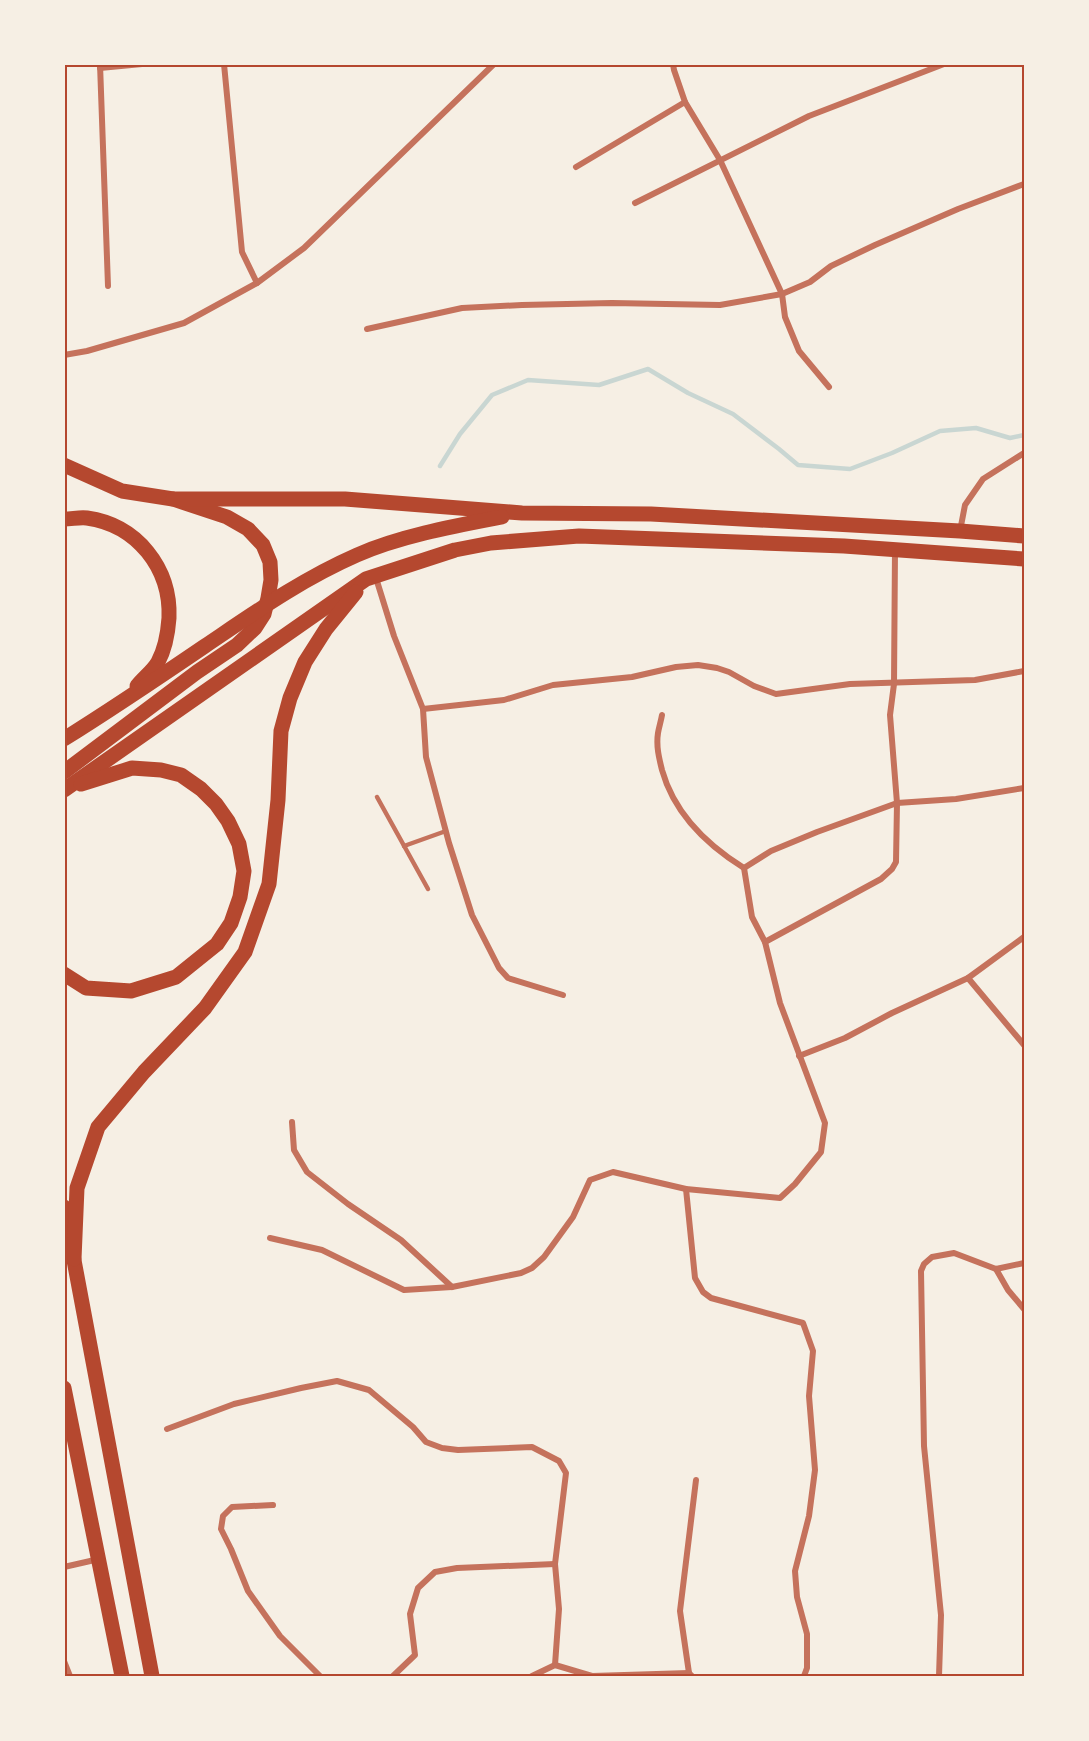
<svg xmlns="http://www.w3.org/2000/svg" width="1089" height="1741" font-family="Quicksand,sans-serif">
	<rect width="100%" height="100%" fill="#f6efe4"/>
	<g fill="none" stroke-linecap="round" stroke-linejoin="round">
		<!-- stream -->
		<path stroke="#c9d6d2" stroke-width="4.5" d="M440,466l20,-32 32,-39 36,-15 71,5 49,-16 40,24 45,21 46,35 19,16 52,4 42,-16 48,-22 36,-3 34,10 14,-3"/>
		<!-- service -->
		<g stroke="#c5725c" stroke-width="4.5">
			<path d="M377,797l51,92"/>
			<path d="M404,846l42,-15"/>
		</g>
		<!-- minor -->
		<g stroke="#c5725c" stroke-width="6">
			<path d="M100,64l8,222"/>
			<path d="M224,64l18,188 15,31"/>
			<path d="M673,64l1,6 11,32 35,58 62,134 3,23 14,34 30,36"/>
			<path d="M100,68l42,-4"/>
			<path d="M576,167l109,-65"/>
			<path d="M635,203l174,-87 135,-52"/>
			<path d="M367,329l95,-21 60,-3 90,-2 108,2 62,-11 28,-12 21,-16 44,-21 83,-36 66,-25"/>
			<path d="M64,355l23,-4 97,-28 73,-40 47,-35 190,-184"/>
			<path d="M960,531l5,-26 18,-26 41,-26"/>
			<path d="M376,578l18,58 29,73 3,48 23,86 23,72 27,53 9,10 55,17"/>
			<path d="M423,709l81,-9 49,-15 79,-8 44,-10 22,-2 19,3 12,4 25,14 22,8 74,-10 125,-4 49,-9"/>
			<path d="M744,868l27,-17 46,-19 80,-29 59,-4 68,-11"/>
			<path d="M765,942l116,-63 11,-10 4,-7 1,-59 -7,-88 4,-31 1,-134"/>
			<path d="M968,978l56,67"/>
			<path d="M799,1056l46,-18 47,-25 76,-35 56,-41"/>
			<path d="M292,1122l2,28 13,22 41,32 53,36 51,47"/>
			<path d="M686,1189l9,89 8,14 8,6 92,25 10,28 -4,45 6,74 -6,46 -14,55 2,26 10,37v34l-3,8"/>
			<path d="M270,1238l52,12 82,40 48,-3 69,-14 11,-5 12,-11 29,-40 17,-37 23,-8 73,17 94,9 15,-14 26,-32 4,-29 -45,-120 -15,-61 -13,-25 -8,-49c-37,-23 -70,-55 -82,-98 -3,-12 -6,-24 -4,-37 1,-6 3,-12 4,-18"/>
			<path d="M996,1269l12,21 16,19"/>
			<path d="M167,1429l67,-25 67,-16 36,-7 32,9 44,37 13,15 16,6 16,2 74,-3 27,14 7,12 -11,91 4,45 -4,56"/>
			<path d="M273,1505l-41,2 -9,9 -2,13 10,20 17,42 32,45 40,40"/>
			<path d="M64,1567l35,-8"/>
			<path d="M64,1661l6,15"/>
			<path d="M393,1676l22,-21 -5,-41 8,-26 17,-16 22,-4 98,-4"/>
			<path d="M532,1676l23,-11 37,11 97,-3"/>
			<path d="M692,1676l-3,-3 -9,-62 16,-131"/>
			<path d="M939,1676l2,-61 -17,-169 -3,-175 3,-7 8,-7 22,-4 42,16 28,-6"/>
		</g>
		<!-- trunk -->
		<g stroke="#b5482f" stroke-width="15">
			<path d="M64,465l58,26 51,8 54,18 21,12 15,16 7,17 1,18 -3,18 -4,16 -9,14 -18,17 -40,27 -133,100"/>
			<path d="M173,499h172l177,14 129,1 309,17 64,5"/>
			<path d="M64,519c8,0 16,-2 23,-1 50,7 84,50 82,100 -1,14 -4,31 -11,44 -5,9 -15,16 -21,24"/>
			<path d="M64,739c48,-30 94,-61 141,-93 49,-33 97,-67 152,-91 43,-19 98,-29 145,-38"/>
			<path d="M64,790l302,-211 89,-29 36,-7 88,-7 265,10 180,13"/>
			<path d="M64,974l22,14 45,3 45,-14 41,-33 14,-21 9,-26 4,-26 -5,-27 -11,-23 -12,-17 -15,-15 -20,-14 -20,-5 -29,-2 -51,16"/>
			<path d="M64,1207l88,469"/>
			<path d="M74,1259l3,-71 21,-61 46,-55 61,-64 40,-56 24,-68 9,-84 3,-69 9,-33 15,-36 21,-33 30,-37"/>
			<path d="M64,1388l58,288"/>
		</g>
	</g>
	<!-- border -->
	<rect width="1089" height="1741" fill="none" stroke="#f6efe4" stroke-width="132"/>
	<rect x="66" y="66" width="957" height="1609" fill="none" stroke="#b5482f" stroke-width="2"/>
</svg>
